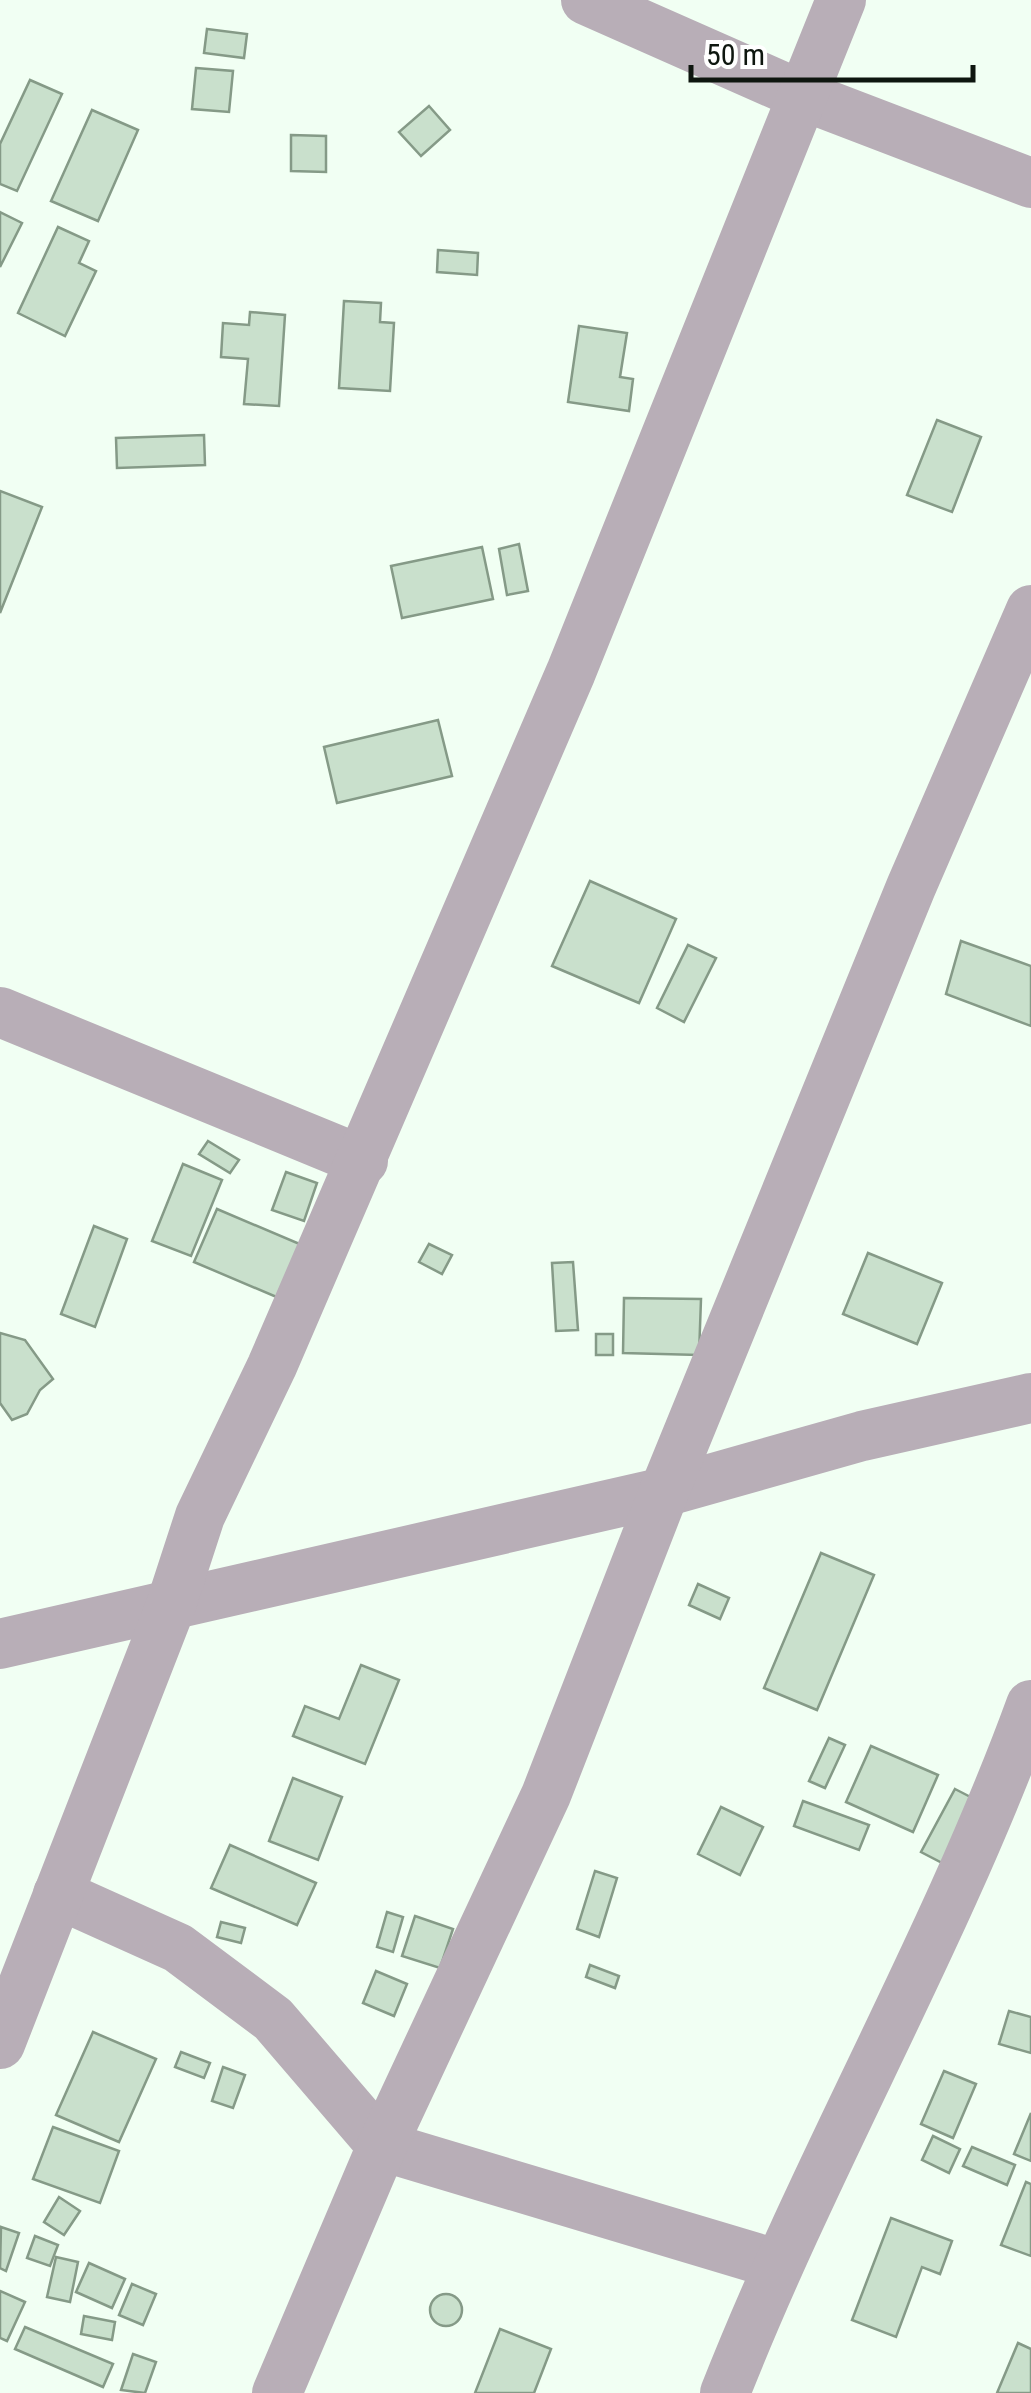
<svg xmlns="http://www.w3.org/2000/svg" width="1031" height="2393" font-family="'Roboto Condensed',sans-serif">
	<rect width="100%" height="100%" fill="#f1fff3"/>
	<!-- building -->
	<g fill="#c9e0cc" stroke="#859a87" stroke-width="2.5">
		<path d="M207,29l40,5 -3,24 -40,-5z"/>
		<path d="M196,68l37,3 -4,41 -37,-3z"/>
		<path d="M30,80l32,14 -45,97 -17,-7v-40z"/>
		<path d="M429,106l21,24 -29,26 -22,-24z"/>
		<path d="M92,110l46,20 -40,91 -47,-20z"/>
		<path d="M291,135l35,1v36l-35,-1z"/>
		<path d="M0,212l22,11 -22,44z"/>
		<path d="M58,227l31,14 -10,22 17,8 -31,65 -47,-23z"/>
		<path d="M438,250l40,3 -1,22 -40,-3z"/>
		<path d="M344,301l37,2 -1,19 14,1 -4,68 -51,-3z"/>
		<path d="M250,312l35,3 -6,91 -35,-2 4,-45 -27,-2 2,-34 26,2z"/>
		<path d="M579,326l48,7 -7,44 13,2 -4,32 -61,-9z"/>
		<path d="M937,420l44,17 -29,75 -45,-17z"/>
		<path d="M204,435l1,30 -88,3 -1,-30z"/>
		<path d="M0,491l42,16 -42,106z"/>
		<path d="M519,544l9,47 -21,4 -8,-46z"/>
		<path d="M482,547l11,52 -91,19 -11,-52z"/>
		<path d="M438,720l14,56 -115,27 -13,-56z"/>
		<path d="M590,881l86,38 -37,84 -87,-37z"/>
		<path d="M961,941l70,25v60l-85,-32z"/>
		<path d="M688,945l28,13 -32,64 -27,-14z"/>
		<path d="M208,1141l31,19 -9,13 -31,-19z"/>
		<path d="M183,1164l39,16 -31,76 -39,-15z"/>
		<path d="M286,1172l31,11 -13,38 -32,-11z"/>
		<path d="M217,1209l99,42 -23,53 -99,-42z"/>
		<path d="M94,1226l33,13 -32,88 -34,-13z"/>
		<path d="M429,1244l23,11 -10,19 -23,-12z"/>
		<path d="M868,1253l74,30 -25,61 -74,-30z"/>
		<path d="M573,1262l5,68 -22,1 -4,-68z"/>
		<path d="M624,1298l77,1 -2,56 -76,-2z"/>
		<path d="M0,1333l25,7 28,39 -13,11 -13,24 -15,6 -12,-17z"/>
		<rect x="596" y="1334" width="17" height="21"/>
		<path d="M821,1553l53,22 -57,135 -53,-22z"/>
		<path d="M698,1584l31,14 -9,21 -31,-14z"/>
		<path d="M361,1665l38,15 -34,84 -72,-28 12,-30 34,13z"/>
		<path d="M829,1738l16,7 -20,43 -16,-7z"/>
		<path d="M871,1746l67,29 -25,57 -67,-30z"/>
		<path d="M293,1778l49,19 -24,63 -49,-19z"/>
		<path d="M955,1789l29,15 -34,63 -29,-15z"/>
		<path d="M803,1801l66,24 -10,25 -65,-24z"/>
		<path d="M721,1807l42,20 -23,48 -42,-21z"/>
		<path d="M230,1845l86,38 -19,42 -86,-37z"/>
		<path d="M595,1871l22,7 -18,59 -22,-8z"/>
		<path d="M387,1912l16,5 -10,35 -16,-5z"/>
		<path d="M415,1916l38,13 -13,39 -38,-12z"/>
		<path d="M221,1922l24,6 -4,15 -24,-6z"/>
		<path d="M590,1965l29,11 -4,12 -29,-11z"/>
		<path d="M376,1971l31,13 -13,32 -31,-13z"/>
		<path d="M1009,2011l22,6v36l-32,-9z"/>
		<path d="M93,2032l63,27 -37,83 -63,-27z"/>
		<path d="M181,2052l29,11 -6,15 -29,-11z"/>
		<path d="M223,2067l22,8 -12,33 -21,-7z"/>
		<path d="M944,2071l32,13 -23,54 -32,-14z"/>
		<path d="M1031,2113v48l-17,-7z"/>
		<path d="M53,2127l66,24 -19,52 -67,-24z"/>
		<path d="M933,2136l27,13 -11,24 -27,-13z"/>
		<path d="M972,2147l43,18 -8,20 -44,-19z"/>
		<path d="M1026,2182l5,2v72l-30,-11z"/>
		<path d="M59,2197l21,14 -16,24 -20,-13z"/>
		<path d="M891,2218l61,23 -12,33 -18,-7 -26,70 -44,-17z"/>
		<path d="M1,2227l18,6 -13,38 -6,-3z"/>
		<path d="M35,2236l23,9 -8,21 -23,-8z"/>
		<path d="M56,2257l22,5 -8,40 -23,-5z"/>
		<path d="M89,2263l36,16 -13,29 -36,-16z"/>
		<path d="M132,2284l24,10 -13,31 -24,-10z"/>
		<path d="M0,2291l25,11 -18,39 -7,-3z"/>
		<circle cx="446" cy="2310" r="16"/>
		<path d="M84,2316l31,6 -3,18 -31,-6z"/>
		<path d="M25,2327l88,37 -10,23 -88,-38z"/>
		<path d="M500,2329l51,20 -17,44h-59z"/>
		<path d="M1018,2343l13,6v44h-34z"/>
		<path d="M133,2354l23,8 -11,31 -24,-3z"/>
	</g>
	<g fill="none" stroke-linecap="round" stroke-linejoin="round">
		<!-- minor -->
		<g stroke="#b8aeb7" stroke-width="50">
			<path d="M586,0l215,95 230,88"/>
			<path d="M0,1012l363,149"/>
			<path d="M0,1644l664,-152 198,-56 169,-38"/>
			<path d="M58,1894l120,54 95,71 109,127 394,118"/>
			<path d="M0,2044l170,-436 30,-92 72,-150 299,-694 270,-672"/>
			<path d="M277,2393l105,-247 164,-351 118,-303 247,-605 120,-277"/>
			<path d="M725,2393c92,-234 220,-452 306,-688"/>
		</g>
	</g>
	<!-- scale -->
	<path d="M691 65v15h282v-15" fill="none" stroke="#0e160f" stroke-width="5"/>
	<text x="706" y="65" font-size="30" fill="#0e160f" stroke="#ffffff" stroke-width="8" paint-order="stroke">50 m</text>
</svg>
